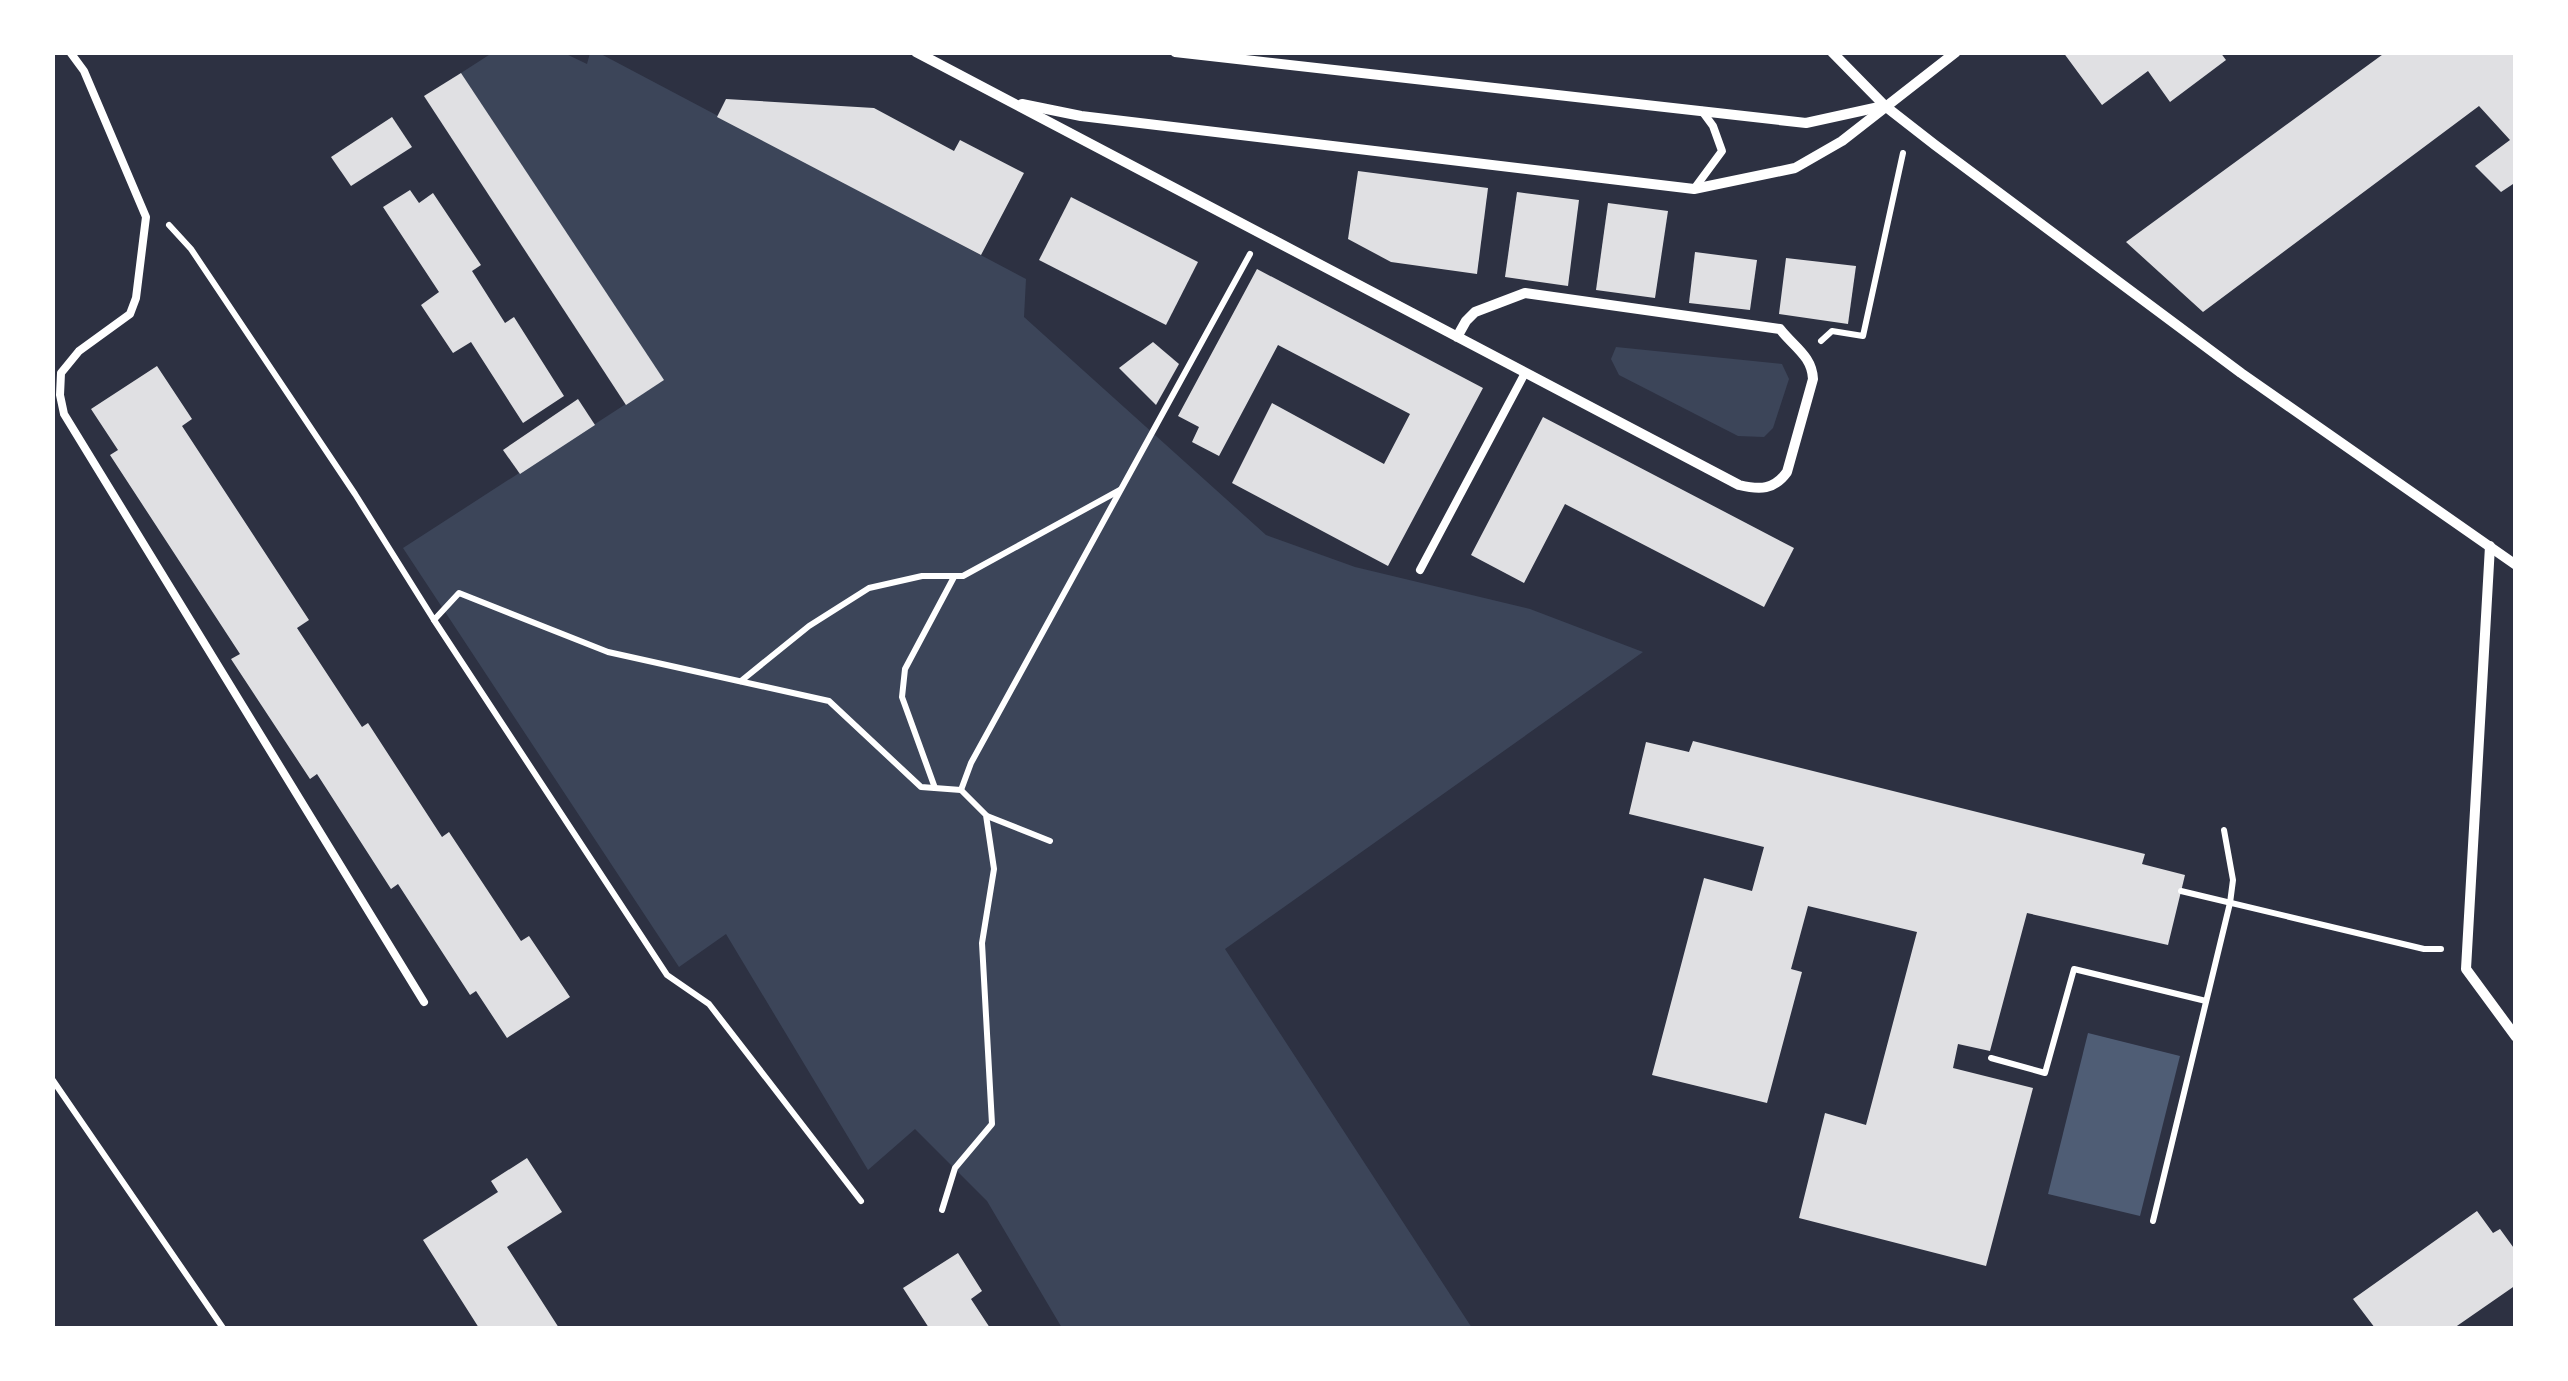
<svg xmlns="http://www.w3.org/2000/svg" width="2568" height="1381" font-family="'Open Sans',sans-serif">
	<rect width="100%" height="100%" fill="#2d3142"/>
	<!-- green -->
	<g fill="#3c4559">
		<path d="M492,53h72l23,11 3,-11h9l427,226 -2,38 242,218 89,32 175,42 113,43 -418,297 247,379h-410l-75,-127 -72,-72 -47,41 -142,-236 -47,33 -276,-419 260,-168 -202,-307z"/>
		<path d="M1616,347l166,17 7,15 -16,49 -9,9 -26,-1 -119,-61 -8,-16z"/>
	</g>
	<!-- water -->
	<path fill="#4f5d75" d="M2088,1033l92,23 -40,160 -92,-22z"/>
	<!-- building -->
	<g fill="#e0e0e3">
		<path d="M2063,52h157l6,8 -56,42 -22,-31 -46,34z"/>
		<path d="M2386,52h130v130l-15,10 -26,-26 35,-26 -31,-34 -276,206 -77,-70z"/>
		<path d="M461,73l203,307 -38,25 -202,-309z"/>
		<path d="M726,99l148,9 80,43 6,-11 64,33 -43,82 -264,-138z"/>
		<path d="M392,117l20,30 -61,39 -20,-29z"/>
		<path d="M1358,171l130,17 -11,86 -86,-12 -43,-23z"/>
		<path d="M410,190l9,13 14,-10 48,72 -9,6 33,52 9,-6 50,79 -41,27 -52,-81 -18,11 -32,-48 18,-13 -56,-85z"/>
		<path d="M1517,192l62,8 -11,86 -63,-9z"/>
		<path d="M1071,197l127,65 -32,63 -127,-65z"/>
		<path d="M1608,203l60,8 -13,87 -59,-8z"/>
		<path d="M1695,252l62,8 -7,50 -61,-7z"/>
		<path d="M1786,258l70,8 -8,58 -69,-10z"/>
		<path d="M1257,269l226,119 -95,178 -156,-83 40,-80 112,61 26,-50 -132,-69 -59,111 -27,-14 7,-15 -21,-11z"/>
		<path d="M1153,342l26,22 -23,41 -37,-37z"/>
		<path d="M157,366l35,53 -10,7 127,194 -12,8 65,99 6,-4 74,114 7,-5 72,109 8,-5 41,61 -63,41 -31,-47 -6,4 -72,-111 -7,5 -74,-115 -7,5 -79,-120 9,-5 -130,-199 8,-5 -27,-41z"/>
		<path d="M578,399l17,26 -75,49 -17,-24z"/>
		<path d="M1543,417l251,131 -30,59 -199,-103 -41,79 -53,-28z"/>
		<path d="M1693,741l452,113 -3,10 43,11 -17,70 -141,-32 -37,138 -32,-7 -5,24 80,20 -47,178 -187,-48 26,-105 41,12 51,-193 -109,-26 -17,63 11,3 -35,131 -115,-28 52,-197 48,13 12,-44 -135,-33 17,-72 43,10z"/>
		<path d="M527,1158l35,54 -55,35 52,81h-80l-56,-88 75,-48 -7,-11z"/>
		<path d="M2477,1211l16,22 7,-4 16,22 -3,30 3,4 -62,43h-79l-22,-29z"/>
		<path d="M958,1253l24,38 -11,8 19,29h-61l-26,-40z"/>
	</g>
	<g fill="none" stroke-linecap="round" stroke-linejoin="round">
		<!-- path -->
		<g stroke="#fff" stroke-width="6">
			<path d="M169,225l22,24 164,245 79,126 25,-27 149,59 221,49 92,86 40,3 25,25 8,54 -12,74 10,181 -37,44 -13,42"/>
			<path d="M1821,341l11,-10 31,5 40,-183"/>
			<path d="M434,620l233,355 42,29 152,197"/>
			<path d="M741,681l68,-55 60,-38 53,-12h41l157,-86"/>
			<path d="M935,788l-33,-91 3,-28 49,-92"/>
			<path d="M961,790l10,-27 279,-509"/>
			<path d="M987,816l63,25"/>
			<path d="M2181,891l243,58h17"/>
			<path d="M1991,1058l54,15 29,-104 132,32"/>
			<path d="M52,1079l171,249"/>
			<path d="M2153,1221l77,-318 3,-23 -9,-50"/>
		</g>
		<!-- service -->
		<g stroke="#fff" stroke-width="8">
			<path d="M70,52l14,19 62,146 -10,81 -6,16 -51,37 -18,22 -1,22 4,19 360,588"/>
			<path d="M1694,189l28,-38 -9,-25 -11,-15"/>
			<path d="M1420,570l105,-197"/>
		</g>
		<!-- minor -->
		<g stroke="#fff" stroke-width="10">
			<path d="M916,52c275,144 549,289 823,433 21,5 35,5 48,-13l26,-93c-1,-23 -19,-32 -33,-50l-255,-36 -50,19 -9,9 -9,16"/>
			<path d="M1175,52l631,71 73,-16"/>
			<path d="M1832,52l53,54 50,39 306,228 275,192"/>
			<path d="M1022,104l59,12 613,73 101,-21 47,-27 114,-89"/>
			<path d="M2490,546l-24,423 50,68"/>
		</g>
	</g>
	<!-- border -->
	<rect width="2568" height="1381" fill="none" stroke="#ffffff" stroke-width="110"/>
</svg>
